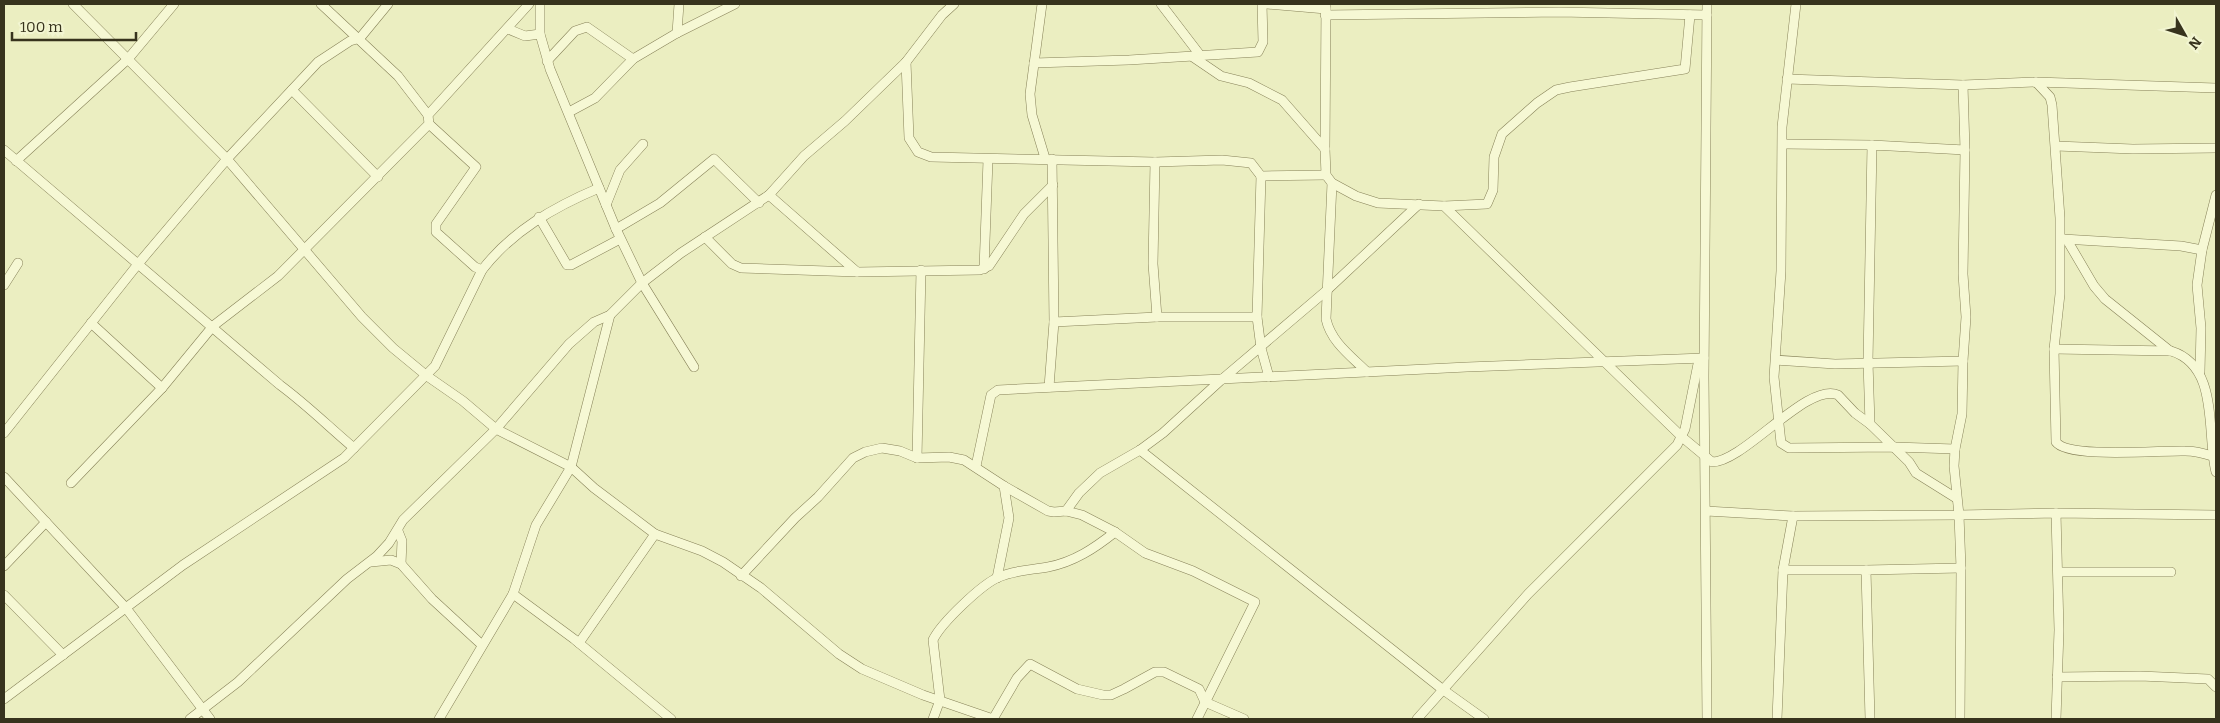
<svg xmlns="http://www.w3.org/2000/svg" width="2220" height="723" font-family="Bitter,serif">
	<rect width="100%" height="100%" fill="#ebeec1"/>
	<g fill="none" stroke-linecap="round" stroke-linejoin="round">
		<!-- minor casing -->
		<g stroke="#878259" stroke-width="10">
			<g id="minor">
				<path d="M73,4l154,155 135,158 31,31 34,28 36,25 33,28 75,38 23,21 61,46 47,17 21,11 38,26 78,66 23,15 61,26 70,24"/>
				<path d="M321,4l77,72 30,39"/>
				<path d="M540,4v30l10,35 66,160 26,54 52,84"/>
				<path d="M1042,4l-12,90 2,21 13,43"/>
				<path d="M1161,4l39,51"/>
				<path d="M1267,4l59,5"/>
				<path d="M1326,4l-1,145 1,26 6,8 -6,136c5,23 25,37 41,53"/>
				<path d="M1707,4l-3,373 3,342"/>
				<path d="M1796,4l-14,123 -1,144 -7,106 7,66 8,5 105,-1 61,2"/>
				<path d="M1325,15l234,-3 148,3"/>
				<path d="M508,29l17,7 15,-2"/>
				<path d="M677,33l2,-29"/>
				<path d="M1193,57l28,19 28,7 33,17 43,49"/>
				<path d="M547,61l28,-30 12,-4 46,32"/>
				<path d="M906,62l3,76 9,14 13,5 224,5 67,-2 29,3 10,13 65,-1"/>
				<path d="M1034,63l95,-3 129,-8 5,-10 -1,-38"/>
				<path d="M1787,79l176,6 73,-3 180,6"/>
				<path d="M2036,82l14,15 2,8 8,113v76l-6,55 2,93c12,17 106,8 129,9 10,0 18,2 27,5"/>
				<path d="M292,90l86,87"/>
				<path d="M569,112l26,-14 38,-39 44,-26 58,-29"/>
				<path d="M429,124l47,43 -40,57v8l39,35 7,3"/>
				<path d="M1783,144l89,1"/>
				<path d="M2056,146l77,3 83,-1"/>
				<path d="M4,150l276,235c27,20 49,42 74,63"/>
				<path d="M16,161l112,-102 46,-55"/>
				<path d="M1155,162l-2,102 4,53h100"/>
				<path d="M1261,176l-4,141 4,31 8,29"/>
				<path d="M1332,183l24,13 22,7 66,3 238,231 30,25c32,0 96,-81 126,-67l17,18 15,11"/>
				<path d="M769,195l88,77"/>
				<path d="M606,205l14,-35 23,-26"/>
				<path d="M1444,206l43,-2 6,-14 1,-33 8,-23 35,-31 19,-13 14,-3 115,-18 5,-54"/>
				<path d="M539,217l28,48h4l49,-26"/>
				<path d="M616,229l44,-26 54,-44 45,44"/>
				<path d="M705,237l27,27 9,4 116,4 123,-2 9,-4 35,-52 29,-29"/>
				<path d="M2063,239l118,7 21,4"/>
				<path d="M2067,240l27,46 11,13 65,52"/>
				<path d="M984,269l4,-109"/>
				<path d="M4,285l14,-22"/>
				<path d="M1054,322l103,-5"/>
				<path d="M91,323l71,65"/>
				<path d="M2054,349l117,2c49,15 35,82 45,121"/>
				<path d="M1776,360l59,4 128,-3 3,-44 -3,-43 2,-124 -2,-65"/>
				<path d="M2200,372l1,-44 -4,-43 5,-35 14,-55"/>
				<path d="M1049,387l5,-65 -2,-163"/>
				<path d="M4,433l134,-169 89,-105 91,-97 32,-21 10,-3 28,-34"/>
				<path d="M1140,450l302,239 42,30"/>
				<path d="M917,458l4,-188"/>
				<path d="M976,466l15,-71 7,-5 469,-23 237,-9"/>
				<path d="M4,477l122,131 84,111"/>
				<path d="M71,483l91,-95 51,-62 65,-50 151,-152 -1,-9 101,-111"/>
				<path d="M1004,486l44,25 6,1 12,-1 16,4 33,17 30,21 48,18 62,31 -58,117"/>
				<path d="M1956,498l-40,-25 -7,-11 -39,-38 -2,-62 4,-217 93,5"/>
				<path d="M1066,511l13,-18 21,-20 40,-23 23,-17 57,-52 106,-90 93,-87"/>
				<path d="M1706,511l87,5 166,-1 -5,-49 1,-17 7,-35 1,-53"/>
				<path d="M398,531l4,10 -1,23"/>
				<path d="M371,562l20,-2 10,4 31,35 50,46"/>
				<path d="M4,566l42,-44"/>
				<path d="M1783,570h83"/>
				<path d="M2059,572h112"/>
				<path d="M741,576l54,-58 23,-21 35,-39 12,-6 17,-4 18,3 17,7 32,-1 15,3 40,26 5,32 -12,60"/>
				<path d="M513,594l61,45 97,80"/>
				<path d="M4,595l59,60"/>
				<path d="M579,643l76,-109"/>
				<path d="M2057,677l83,-1 68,3 8,8"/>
				<path d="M4,699l179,-134 161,-107 91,-92 47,-96c30,-39 72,-63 117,-82"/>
				<path d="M190,719l48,-37 109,-103 30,-23 12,-13 14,-23 93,-91 73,-85 25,-22 16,-7 32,-32 39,-30 88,-58 35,-39 41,-35 61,-59 36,-47 12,-11"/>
				<path d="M439,719l74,-125 23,-69 35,-58 39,-152"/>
				<path d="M933,719l7,-19 -7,-60c8,-17 49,-56 66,-63 16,-7 32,-7 49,-10 26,-5 47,-19 67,-35"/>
				<path d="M993,719l24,-41 13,-14 47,25 26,6h8l13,-6 31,-17h9l35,17 6,13 39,17"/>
				<path d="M1417,719l111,-125 149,-149 8,-16 14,-70"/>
				<path d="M1777,719l6,-149 10,-54"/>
				<path d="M1870,719l-4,-149 95,-2"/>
				<path d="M1960,719l1,-151 -2,-53 97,-2 160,2"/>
				<path d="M2056,719l3,-89 -3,-117"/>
			</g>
		</g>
		<!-- minor -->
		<use href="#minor" stroke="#f6f8d4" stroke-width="9"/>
	</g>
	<!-- border -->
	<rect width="2220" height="723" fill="none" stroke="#37331d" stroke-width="10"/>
	<!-- north arrow -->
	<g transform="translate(2185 35) rotate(129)" stroke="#f2f5d1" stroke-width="4" paint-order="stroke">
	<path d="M0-4L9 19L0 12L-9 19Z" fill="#37331d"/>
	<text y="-8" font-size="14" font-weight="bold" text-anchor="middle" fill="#37331d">N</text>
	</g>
	<!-- scale -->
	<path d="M12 32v8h124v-8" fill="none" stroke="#37331d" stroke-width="2.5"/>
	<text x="20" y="32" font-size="15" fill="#37331d" stroke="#f2f5d1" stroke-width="4" paint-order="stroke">100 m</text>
</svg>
